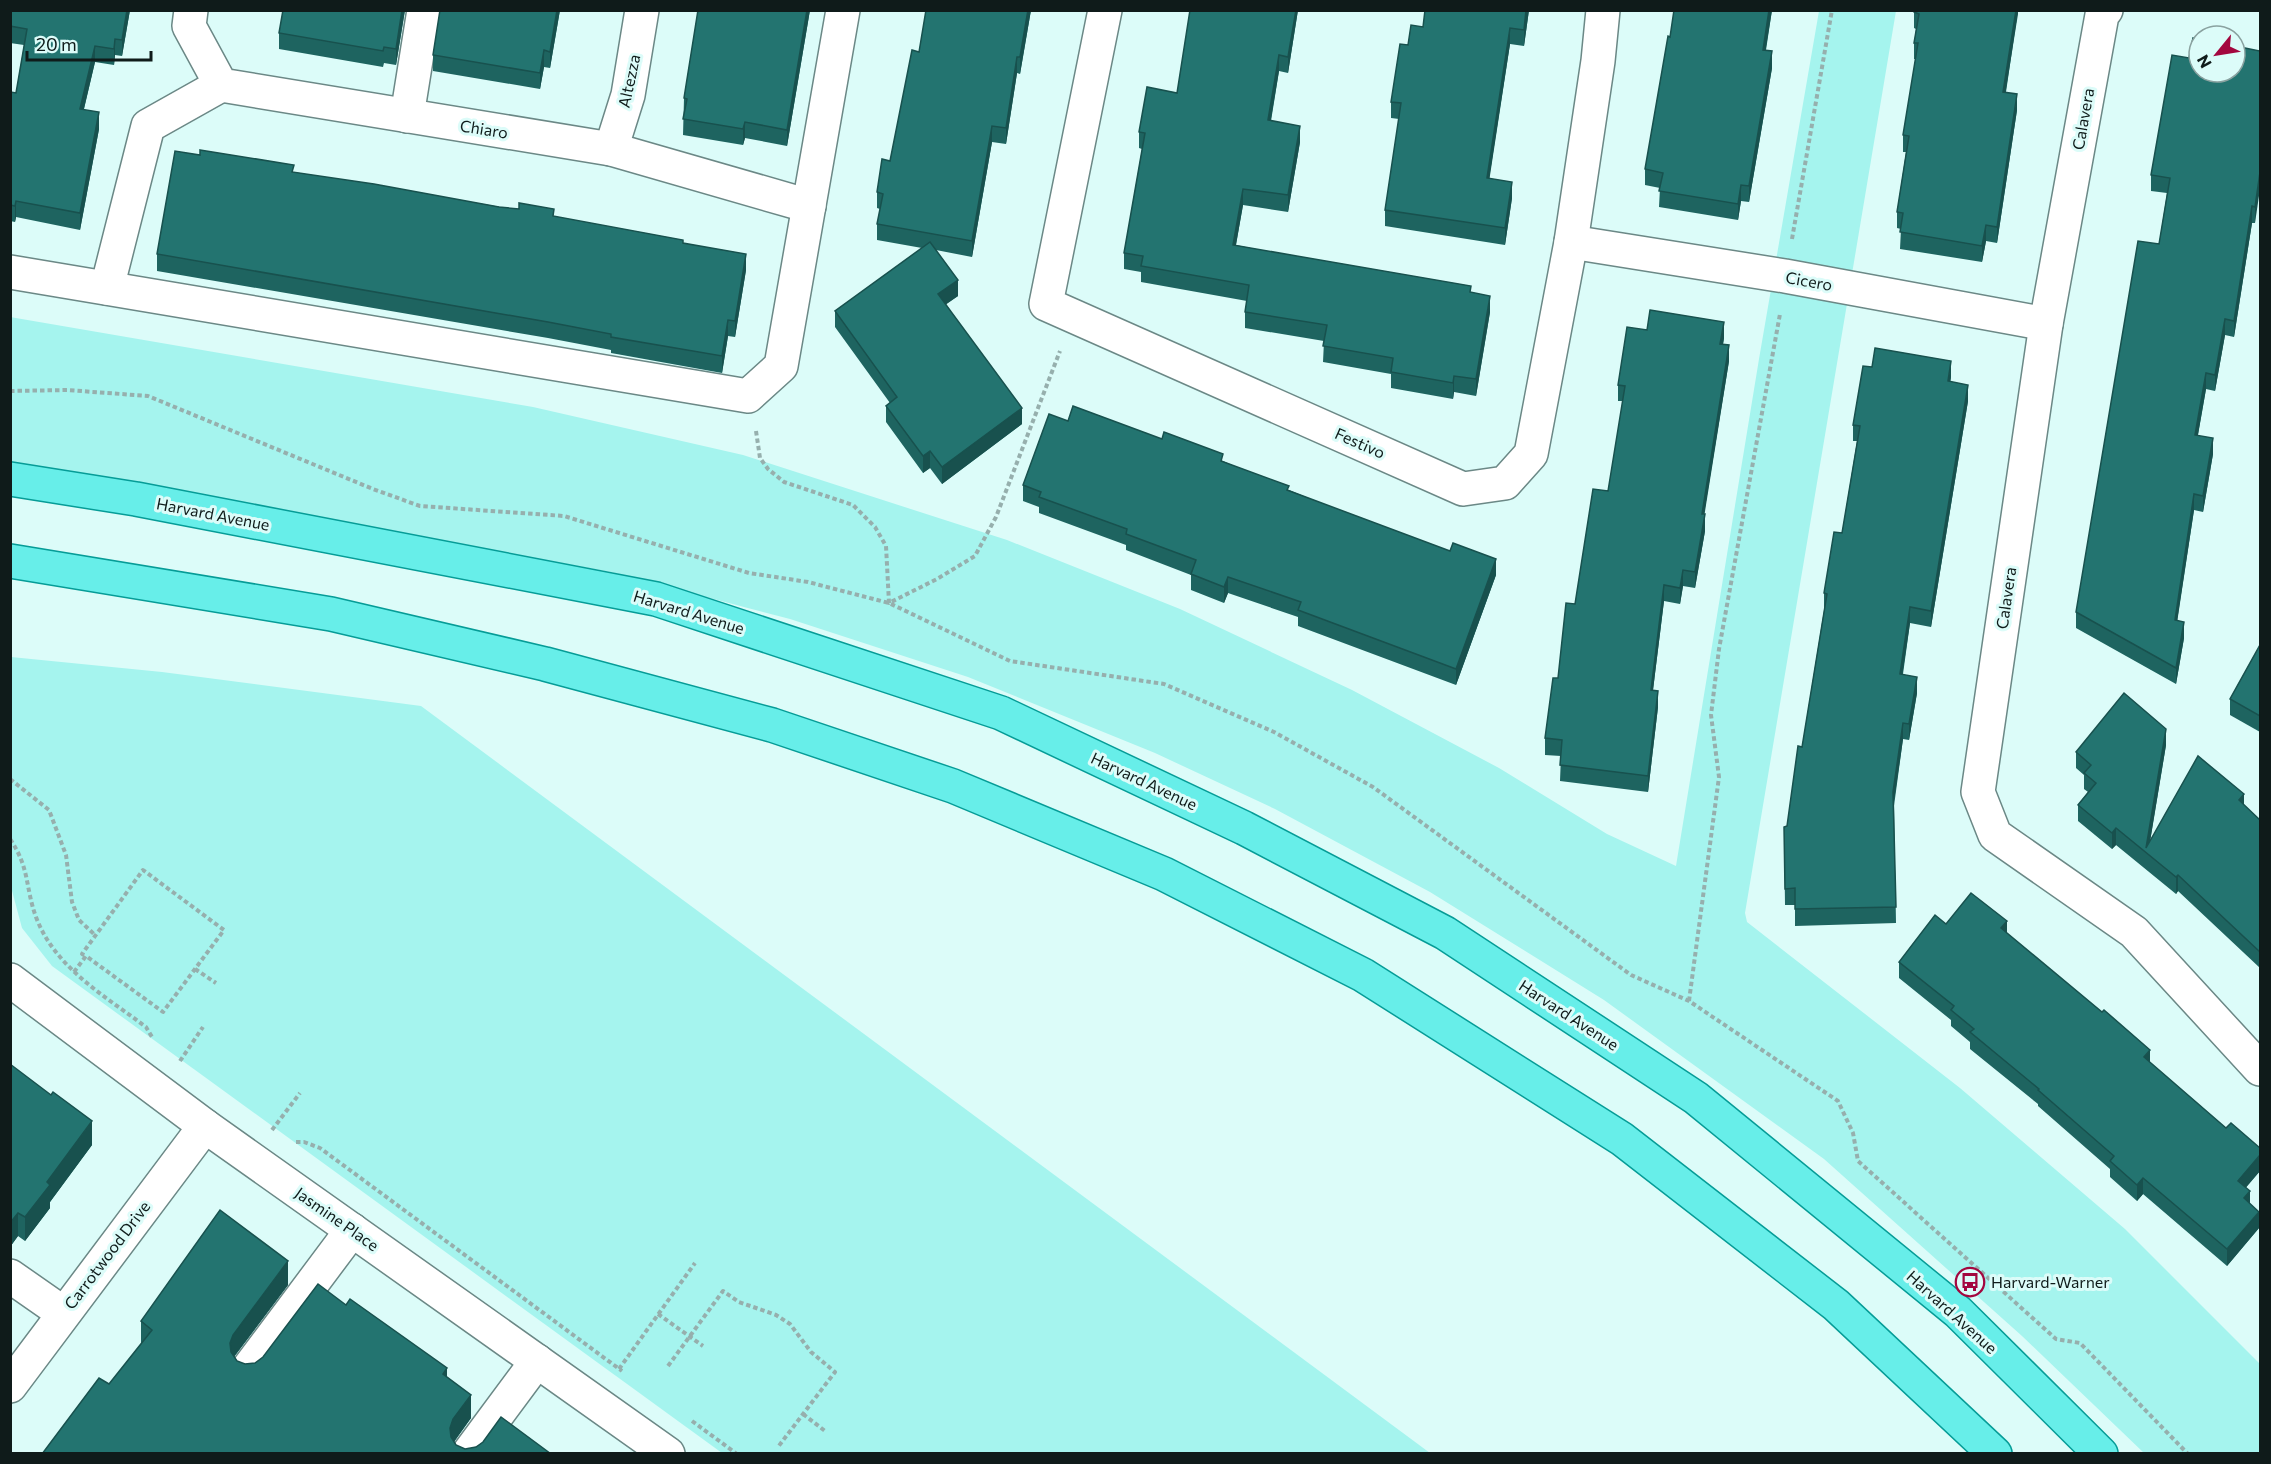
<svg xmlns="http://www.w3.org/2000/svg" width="2271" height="1464" font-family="Commissioner,sans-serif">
	<rect width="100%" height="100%" fill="#dcfcf9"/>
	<!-- green -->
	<g fill="#a5f4ee">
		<path d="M1819,11h77l-151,902 2,9 213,166 165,141 135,135v89h-116l-122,-117 -198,-177 -220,-159 -174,-108 -155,-83 -120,-56 -187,-76 -178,-58 -179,-47 -600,-108 -1,-147 523,90 210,48 264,85 173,69 172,81 147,78 108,66 69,32 83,-507z"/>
		<path d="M11,657l151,15 259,34 1009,747h-708l-670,-487 -30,-38 -11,-41z"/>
	</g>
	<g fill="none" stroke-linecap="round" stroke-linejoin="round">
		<!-- minor casing -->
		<g stroke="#6b8886" stroke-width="36">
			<g id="minor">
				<path d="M191,10l-2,16 32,59 390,64 198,57"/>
				<path d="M1105,10l-59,294 417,185 42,-6 26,-29 40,-212 27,-181 5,-51"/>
				<path d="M2106,10l-4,5 -56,309 -68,468 17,43 139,97 126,137"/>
				<path d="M407,116l17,-106"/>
				<path d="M611,149l17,-54 14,-85"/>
				<path d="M1571,242l214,34 261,48"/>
				<path d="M10,272l738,124 33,-30 62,-356"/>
				<path d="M107,288l41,-162 73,-41"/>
				<path d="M10,980l195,146 463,328"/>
				<path d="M10,1276l53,37"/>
				<path d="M248,1369l104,-139"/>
				<path d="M10,1386l195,-260"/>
				<path d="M468,1454l69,-93"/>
			</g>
		</g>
		<!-- major casing -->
		<g stroke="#069c97" stroke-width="36">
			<g id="major">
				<path d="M10,479l126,20 520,100 345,114 243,115 201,105 251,165 262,214 143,142"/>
				<path d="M10,561l321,53 214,50 227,61 181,61 211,88 199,101 259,164 214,166 159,149"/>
			</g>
		</g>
		<!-- path -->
		<g stroke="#96afad" stroke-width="4" stroke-dasharray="4.5 3" stroke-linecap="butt">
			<path d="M1792,239l40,-229"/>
			<path d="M10,391l57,-1 81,6 225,93 47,17 144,10 185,57 59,9 81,21 121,58 154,23 110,48 99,55 258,188 58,26 149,100 15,32 5,28 198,178 24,4 108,111"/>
			<path d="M756,431l4,27 8,11 16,13 69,23 22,22 11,19 3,57 48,-24 38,-23 21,-39 64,-166"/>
			<path d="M10,779l39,31 17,45 6,47 7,18 16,15"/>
			<path d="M10,839c20,29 15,48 26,78 19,51 69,79 110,110l6,10"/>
			<path d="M195,969l21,14"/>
			<path d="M74,972l12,-16 77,56 61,-82 -81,-60 -61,84 4,2"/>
			<path d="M1689,1001l30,-224 -8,-62 8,-66 61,-335"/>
			<path d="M180,1061l23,-34"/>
			<path d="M272,1130l28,-37"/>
			<path d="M296,1142h8l16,6 302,223"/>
			<path d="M658,1314l45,32"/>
			<path d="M668,1366l55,-75 16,11 37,13 14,9 21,28 24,20 -57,75"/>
			<path d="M619,1369l76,-106"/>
			<path d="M803,1414l22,17"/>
			<path d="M692,1421l45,33"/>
		</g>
		<!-- minor -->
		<use href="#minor" stroke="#fff" stroke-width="33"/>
		<!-- major -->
		<use href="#major" stroke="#67eee9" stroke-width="33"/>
	</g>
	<!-- wall -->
	<g fill="#1e6460">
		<path d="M10,10h120l-8,46 -7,-1 -1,10 -19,-3 -11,47 15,20 -19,101 -64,-13 -1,5 -5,-1v-129l6,1 8,-48 -14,-2z"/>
		<path d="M405,10l-9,55 -12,-2 -1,4 -104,-18v-16z"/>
		<path d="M560,10l-10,58 -6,-1 -4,22 -107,-18v-16z"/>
		<path d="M698,10h112l-23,136 -42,-8 -2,7 -60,-10 1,-37z"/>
		<path d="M926,10h105l-11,64 -3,-1 -11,71 -14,-2 -20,115 -36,-7 22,46 -12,8 76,120 -80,60 -12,-16 -7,5 -37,-51v-16l4,-3 -55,-76v-16l87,-63 -45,-8v-16l3,-15 -3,-1v-16l13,-31 29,-109z"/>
		<path d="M1298,10l-10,63 -9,-2 -8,50 29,21 -12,70 -45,-7 -7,40 235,47 19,20 -14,84 -22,-4 -1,7 -62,-11v-14l-68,-12 1,-21 -79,-13v-16l2,-11 -106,-19v-10l-17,-3v-16l18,-104 -3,-1v-16l38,-39z"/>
		<path d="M1529,10l-5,36 -14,-2 -21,135 23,19 -7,47 -120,-19v-16l14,-91 -8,-1v-16l17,-57 15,-18z"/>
		<path d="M1772,10l-6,40 6,18 -23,134 -8,-1 -3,19 -79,-13 1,-19 -15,-3v-16l25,-132z"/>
		<path d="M1914,10h104l-12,82 11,18 -20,133 -11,-2 -4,21 -82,-13 1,-20 -4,-1v-16l9,-60h-3v-17l13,-76h-2v-16l2,-14 -2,-1z"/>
		<path d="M2260,51l-5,172h-3l-18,114 -9,-2 -10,56 -9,-2 -8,46 15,19 -10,58 -9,-2 -17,111 7,17 -8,46 -100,-56v-16l83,-368 8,-51 -16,-2v-16l38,-117z"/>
		<path d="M200,155l94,17 260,44 129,27 63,27 -11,67 -7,-1 -6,37 -111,-20v-3l-63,-12 -391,-67v-17z"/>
		<path d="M1647,330l77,8 -1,7 6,16 -25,153 1,17 -10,57 -12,-2 -3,18 -16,-3 -11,89 5,17 -10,85 -88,-11 1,-25 -16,-1v-17l30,-134 33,-113 15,-90h-5v-16z"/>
		<path d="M1951,377l-1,5 18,19 -37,226 -21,-4 -7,51 14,19 -8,47 -6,-1 -9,67 2,117 -101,3v-21h-10l-1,-78 3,-1 15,-79 22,-137v-17l18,-60 15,-92h-4v-16z"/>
		<path d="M1162,439l61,22 66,29 207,85 -40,110 -158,-59v-9l-70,-24 -4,10 -33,-13v-15l-65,-25v-5l-87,-32v-6l-16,-6v-16z"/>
		<path d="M2260,645v87l-30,-17v-16z"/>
		<path d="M2166,745l-16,96 94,-36 16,15v148l-82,-77 -2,3 -60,-49 -4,4 -34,-28v-16l10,-13 -4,-3v-14l-8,-7v-16z"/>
		<path d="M1946,924l61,9 143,129 110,109 -14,16 4,17 9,24 -32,38 -84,-72 -6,7 -27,-24v-8l-72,-63v-2l-68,-55v-7l-19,-16v-6l-52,-42v-16z"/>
		<path d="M10,1064l82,81 -42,57v6l-25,33 -7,-5 -8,11z"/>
		<path d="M288,1285l-54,72 3,4 8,3 10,-1 91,-58 101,72 24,41 -17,24 2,3 9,4 86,5h-509l67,-70 32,-40v-23z"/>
	</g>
	<!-- shaded-wall -->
	<g fill="#18514e">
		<path d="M127,10h3l-8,46v-16z"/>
		<path d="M402,10h3l-9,55v-16z"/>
		<path d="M557,10h3l-10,58v-16z"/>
		<path d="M807,10h3l-23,136v-16z"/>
		<path d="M1028,10h3l-11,64v-17z"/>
		<path d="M1296,10h2l-10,63v-16z"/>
		<path d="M1526,10h3l-5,36v-16z"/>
		<path d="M1769,10h3l-9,56v-16z"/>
		<path d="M2016,10h2v4l-15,94v-16z"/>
		<path d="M1510,28v16l-23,151v-17z"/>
		<path d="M115,39v16l-1,10v-16z"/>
		<path d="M95,46v16l-15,63v-16z"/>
		<path d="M544,50v17l-4,22v-16z"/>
		<path d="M1772,51v17l-23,134v-16z"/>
		<path d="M1279,55v16l-11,65v-16z"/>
		<path d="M1017,57v16l-11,71v-16z"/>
		<path d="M2017,94v16l-20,133v-16z"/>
		<path d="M99,112v17l-19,101v-17z"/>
		<path d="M745,122v16l-2,7v-16z"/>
		<path d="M992,126v16l-20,115v-16z"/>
		<path d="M1300,126v16l-12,70v-17z"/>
		<path d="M2260,172v17l-5,34v-16z"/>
		<path d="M1512,182v16l-7,47v-17z"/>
		<path d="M1741,185v16l-3,19v-16z"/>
		<path d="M1243,189v16l-10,56v-16z"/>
		<path d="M16,201v16l-1,5v-16z"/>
		<path d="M2252,206v17l-18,114v-16z"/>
		<path d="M1986,225v16l-4,21v-16z"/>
		<path d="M746,254v16l-11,67v-16z"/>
		<path d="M958,280v16l-20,14v-16z"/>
		<path d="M1490,296v16l-14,84v-17z"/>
		<path d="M2225,319v16l-10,56v-16z"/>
		<path d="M728,320v16l-6,37v-17z"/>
		<path d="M1724,322v16l-4,22v-16z"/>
		<path d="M1729,345v16l-27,169v-16z"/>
		<path d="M1951,361v16l-3,20v-16z"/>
		<path d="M2206,373v16l-11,62v-16z"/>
		<path d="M1454,376v16l-1,7v-16z"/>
		<path d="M1968,385v16l-37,226v-16z"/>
		<path d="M1022,408v16l-80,60v-17z"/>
		<path d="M2213,438v16l-10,58v-16z"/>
		<path d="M930,451v17l-7,5v-17z"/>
		<path d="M2194,494v16l-19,126v-16z"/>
		<path d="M1705,514v17l-10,57v-16z"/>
		<path d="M1496,559v16l-40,110v-16z"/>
		<path d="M1683,570v16l-3,18v-16z"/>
		<path d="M1228,577v16l-4,10v-16z"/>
		<path d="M1664,585v16l-13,105v-16z"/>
		<path d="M1910,607v16l-10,67v-16z"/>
		<path d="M2184,622v16l-8,46v-16z"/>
		<path d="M1917,677v16l-8,47v-16z"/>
		<path d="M1658,691v16l-10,85v-16z"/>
		<path d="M1903,723v16l-10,69v-16z"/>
		<path d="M2166,729v16l-18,109 -2,-6z"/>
		<path d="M2244,794v16l-5,-10z"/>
		<path d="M2116,828v17l-4,4v-16z"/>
		<path d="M2178,875v16l-2,3v-17z"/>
		<path d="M2007,921v16l-6,-9z"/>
		<path d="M2150,1050v16l-6,-9z"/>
		<path d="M92,1121v24l-42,57v6l-25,33v-24l22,-35z"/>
		<path d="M2260,1155v16l-22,26v-16z"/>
		<path d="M2143,1178v16l-6,7v-16z"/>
		<path d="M2250,1191v16l-6,-9z"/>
		<path d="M2259,1212v16l-32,38v-17z"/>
		<path d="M18,1213v23l-8,11v-24z"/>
		<path d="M288,1261v24l-55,73 -3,8v-23l3,-8z"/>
		<path d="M447,1368v24l-4,-18z"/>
		<path d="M471,1395v23l-18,25 -3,8v-23l3,-9z"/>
	</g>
	<!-- building -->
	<g fill="#237470" stroke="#18514e" stroke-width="1.5">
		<path d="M10,10h117l-5,30 -7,-1 -1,10 -19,-3 -15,63 19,3 -19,101 -64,-12 -1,5 -5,-1v-113l6,1 11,-64 -17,-3z"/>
		<path d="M283,10h119l-6,39 -12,-2 -1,4 -104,-18z"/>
		<path d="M440,10h117l-7,42 -6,-2 -4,23 -107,-18z"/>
		<path d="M698,10h109l-20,120 -42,-8 -2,7 -60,-10 4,-20 -3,-1z"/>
		<path d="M926,10h102l-8,47h-3l-11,71 -14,-2 -20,115 -95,-17 6,-30 -6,-2 5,-33 8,2 22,-111 7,2z"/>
		<path d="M1190,10h106l-8,47 -9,-2 -11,65 32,6 -12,69 -45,-6 -10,56 238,41 -1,6 20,4 -14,83 -22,-3 -1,7 -62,-11 2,-14 -70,-12 4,-21 -82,-13 4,-27 -108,-19 2,-10 -19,-3 21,-120 -6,-1 8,-45 30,6z"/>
		<path d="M1425,10h101l-2,20 -14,-2 -23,150 25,4 -7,46 -120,-18 16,-107 -10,-1 9,-58 8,1 3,-20 12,2z"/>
		<path d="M1674,10h95l-6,40 9,1 -23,135 -8,-1 -3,19 -79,-13 4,-18 -18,-4 23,-133 2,1z"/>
		<path d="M1914,10h102l-13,82 14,2 -20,133 -11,-2 -4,21 -82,-14 3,-19 -6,-1 12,-76 -6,-1 15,-92h-4l5,-29 -5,-2z"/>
		<path d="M2193,38l6,2v32h36v-26l25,5v121l-5,35 -3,-1 -18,115 -9,-2 -10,56 -9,-2 -11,62 18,3 -10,58 -9,-2 -19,126 9,2 -8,46 -100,-56 62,-371 21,3 11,-66 -19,-3 21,-120 17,3z"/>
		<path d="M200,150l94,15 -2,7 82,12 125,23 20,2v-6l35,6 -1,7 130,24v3l63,11 -11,67 -7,-1 -6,36 -111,-19v-3l-63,-12 -391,-68 18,-103 25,4z"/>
		<path d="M930,242l28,38 -20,14 84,114 -80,59 -12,-16 -7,5 -37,-50 11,-9 -62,-86z"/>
		<path d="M1650,310l74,12 -4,22 9,1 -27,169h3l-10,58 -12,-2 -3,18 -16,-3 -13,105 7,1 -10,85 -88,-11 2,-25 -17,-2 8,-60h5l8,-75 9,1 18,-115 15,2 17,-105 -7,-1 9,-58 20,3z"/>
		<path d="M1875,348l76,13 -3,20 20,4 -37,226 -21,-4 -10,67 17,3 -8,47 -6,-1 -10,69 3,115 -101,2v-21l-10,1 -1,-62 3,-1 11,-80 4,1 25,-153 -3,-1 10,-61 8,1 18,-107 -7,-1 10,-59 9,1z"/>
		<path d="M1073,406l89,33 2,-7 59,22 -2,7 68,25 -2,4 163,61 3,-8 43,16 -40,110 -158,-59 3,-8 -73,-25 -4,10 -33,-13 5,-14 -70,-26 1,-5 -88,-32 2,-5 -18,-7 26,-71 19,7z"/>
		<path d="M2260,645v71l-30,-17z"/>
		<path d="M2124,693l42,36 -20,119 52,-92 46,38 -5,6 21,20v132l-82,-77 -2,2 -60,-49 -4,5 -34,-28 18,-22 -12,-10 7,-8 -15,-13z"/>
		<path d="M1971,893l36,28 -6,7 101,84 2,-2 46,40 -6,7 82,71 5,-5 29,25v7l-22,26 12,10 -6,7 15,14 -32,37 -84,-71 -6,7 -27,-24 4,-5 -76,-66 1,-1 -69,-57 4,-3 -23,-19 3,-4 -55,-44 36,-47 11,9z"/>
		<path d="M10,1064l41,31 2,-3 39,29 -45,61 3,3 -25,32 -7,-4 -8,10z"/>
		<path d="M220,1210l68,51 -55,74 -3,8 1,9 6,9 8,3 10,-1 8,-6 55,-73 28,21 4,-6 97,69 -4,6 28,21 -18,24 -3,9 1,9 5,8 9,4 11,-2 7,-5 18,-25 50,37h-509l57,-76 10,6 43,-54 -11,-9z"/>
	</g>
	<!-- icons -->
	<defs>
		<g id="bus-ring" transform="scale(1.5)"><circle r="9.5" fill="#dcfcf9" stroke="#a3073f" stroke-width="1.5"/><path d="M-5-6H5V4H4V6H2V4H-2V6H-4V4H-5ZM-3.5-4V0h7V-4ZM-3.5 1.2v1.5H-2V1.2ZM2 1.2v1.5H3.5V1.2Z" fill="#a3073f"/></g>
	</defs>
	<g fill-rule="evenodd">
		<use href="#bus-ring" x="1970" y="1282"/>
	</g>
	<g text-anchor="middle" stroke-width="6" stroke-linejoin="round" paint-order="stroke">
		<!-- street labels -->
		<g font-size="16" fill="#0f1b1a" stroke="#dcfcf9">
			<text transform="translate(629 81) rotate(-78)" y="6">Altezza</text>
			<text transform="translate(2083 119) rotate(-80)" y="6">Calavera</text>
			<text transform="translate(484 129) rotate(9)" y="6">Chiaro</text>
			<text transform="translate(1809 281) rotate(10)" y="6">Cicero</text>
			<text transform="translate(1360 443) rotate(24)" y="6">Festivo</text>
			<text transform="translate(213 514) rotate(11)" y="6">Harvard Avenue</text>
			<text transform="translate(2006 598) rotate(-82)" y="6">Calavera</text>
			<text transform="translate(689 612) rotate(17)" y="6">Harvard Avenue</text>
			<text transform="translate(1144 781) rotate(25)" y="6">Harvard Avenue</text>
			<text transform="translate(1569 1015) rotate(33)" y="6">Harvard Avenue</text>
			<text transform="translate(337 1219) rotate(35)" y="6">Jasmine Place</text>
			<text transform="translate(107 1255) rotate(-53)" y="6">Carrotwood Drive</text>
			<text transform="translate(1952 1312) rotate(42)" y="6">Harvard Avenue</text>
		</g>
		<!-- poi labels -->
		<g font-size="16" fill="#0f1b1a" stroke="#dcfcf9" text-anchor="start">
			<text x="1991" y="1288">Harvard-Warner</text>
		</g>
	</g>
	<!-- border -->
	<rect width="2271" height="1464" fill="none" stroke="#0f1b1a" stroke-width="24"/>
	<!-- north arrow -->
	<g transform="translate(2217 54) rotate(240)"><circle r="28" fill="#dcfcf9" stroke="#8aa2a0" stroke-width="1.5"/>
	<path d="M0-4.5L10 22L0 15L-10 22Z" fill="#a3073f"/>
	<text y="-9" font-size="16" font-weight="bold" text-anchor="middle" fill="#0f1b1a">N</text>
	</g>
	<!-- scale -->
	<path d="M27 51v9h124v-9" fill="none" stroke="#0f1b1a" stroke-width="3"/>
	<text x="36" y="51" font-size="18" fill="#0f1b1a" stroke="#dcfcf9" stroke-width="4.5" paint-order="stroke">20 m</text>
</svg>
